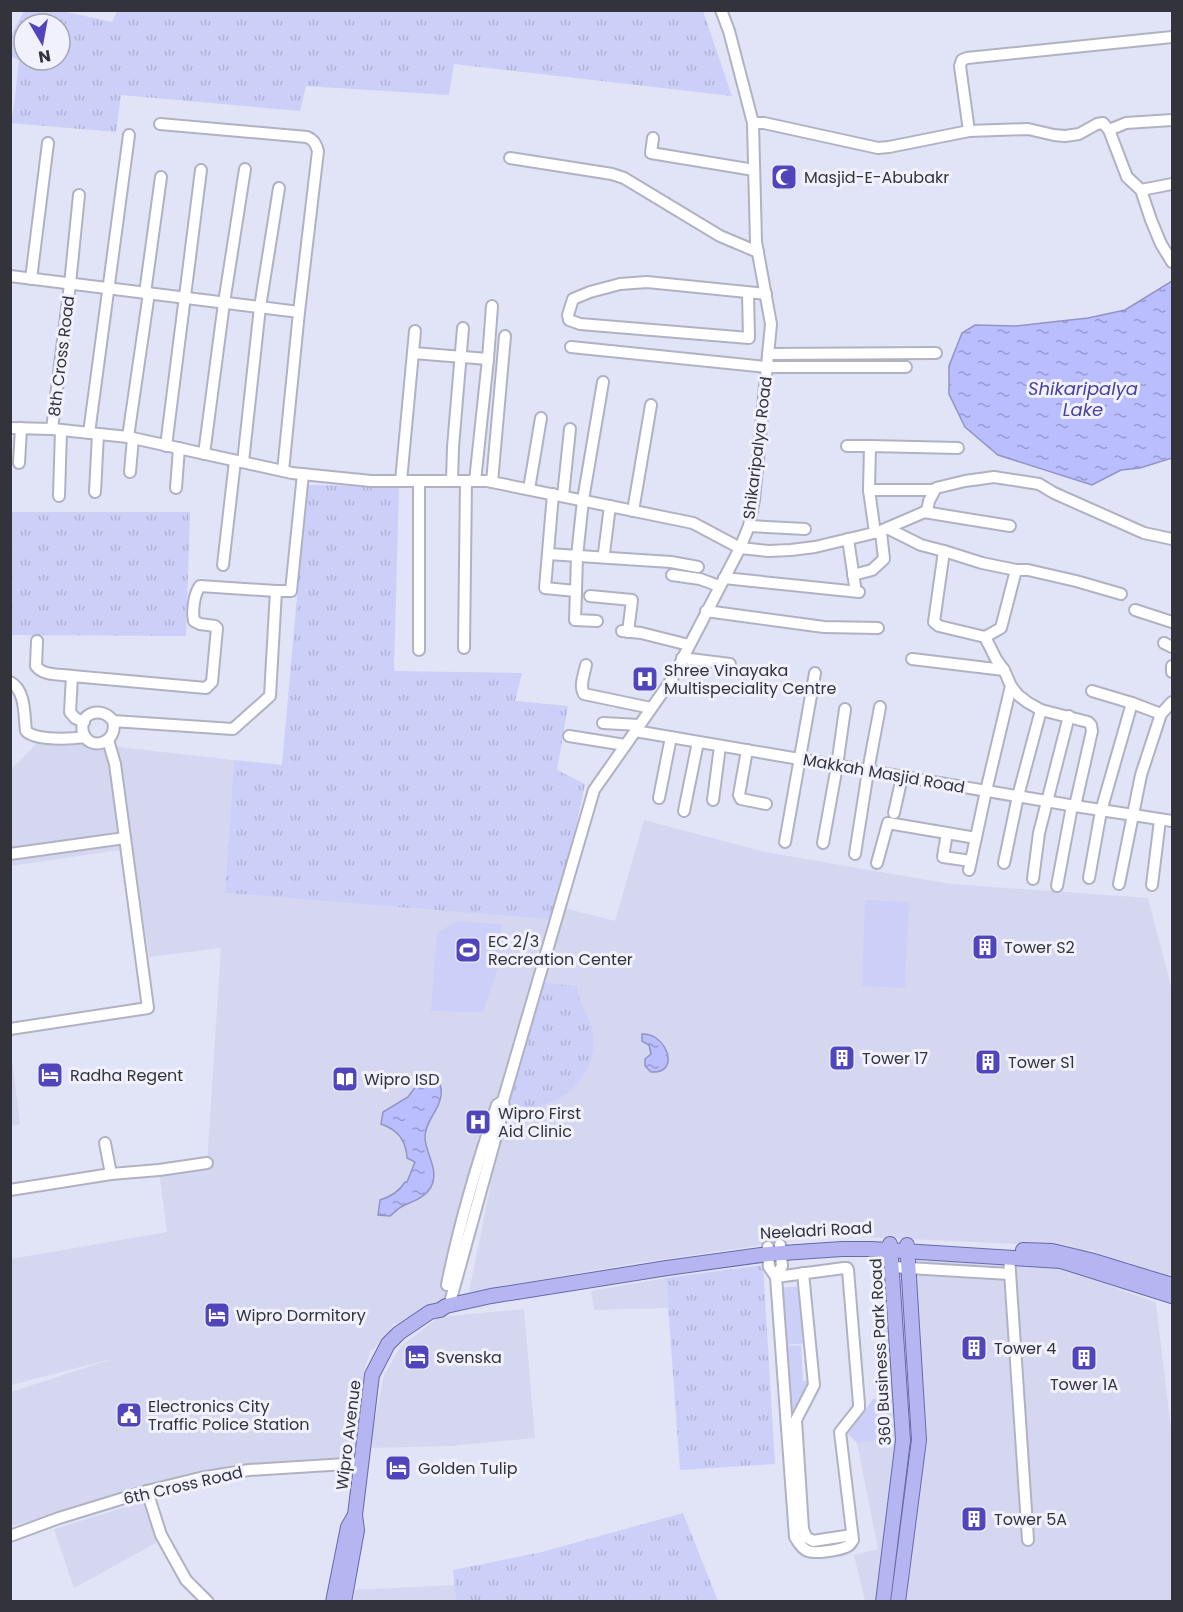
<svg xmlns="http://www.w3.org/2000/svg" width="1183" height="1612" font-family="Poppins,sans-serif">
	<defs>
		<pattern id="grass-tufts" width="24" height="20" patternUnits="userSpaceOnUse" patternTransform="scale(1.5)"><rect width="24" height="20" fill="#cccff8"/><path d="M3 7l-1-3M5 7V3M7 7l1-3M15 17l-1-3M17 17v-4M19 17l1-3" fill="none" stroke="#b0b2d6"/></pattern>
		<pattern id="water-ripples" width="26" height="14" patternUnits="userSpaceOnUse" patternTransform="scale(1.5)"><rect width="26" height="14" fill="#babdfe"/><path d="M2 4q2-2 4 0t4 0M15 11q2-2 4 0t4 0" fill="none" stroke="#989acf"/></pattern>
	</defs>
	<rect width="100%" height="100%" fill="#e1e3f6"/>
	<!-- built -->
	<g fill="#d5d7f1">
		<path d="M39,741h26l169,19 -9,133 331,27 4,-13 55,14 29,-101 121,32 186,32 197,14 24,92v293l-72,-25 -6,-8 -11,1 -19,-5 -222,-10 -11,2 -35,2 -164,24 -163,28 29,-145 -52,159 -43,31 -8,-15 -8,13 -17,17 -6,18 -7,88 -124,7 -126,32 -63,20 -33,9v-134l104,-34 -104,27v-126l156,-27 -8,-62 48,-7 14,-215 -72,9 -16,-109 -122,18v-96z"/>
		<path d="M10,1044l10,80 -9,2h-1z"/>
		<path d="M877,1257l190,12 89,34 16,135v163h-307l-11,-46 24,-6 -21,-106 34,-6z"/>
		<path d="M666,1278l2,30 -74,2 -3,-19z"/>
		<path d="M524,1309l11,129 -85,8 -81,2 15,-73 17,-29 38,-29z"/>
		<path d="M143,1502l13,36v5l-82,45 -20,-59z"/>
		<path d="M455,1585l1,16h-103l2,-11z"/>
	</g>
	<!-- grass -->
	<g fill="url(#grass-tufts)" fill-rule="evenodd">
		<path d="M117,11h586l29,85 -278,-32 -5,31 -143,-9 -6,25 -179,-16 -5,37 -105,-9 3,-17 5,-46 -8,-3v-22l13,-24h38l50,11zM24,24h36v36h-36z"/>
		<path d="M307,485l92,1 -5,185 128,2 -7,28 53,5 -11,64 28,14 -29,136 -331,-27 9,-133 48,5z"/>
		<path d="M11,512h179l-4,124 -175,-1z"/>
		<path d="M539,980l7,3 31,3c1,6 2,12 4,18 5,10 11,18 12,30 4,31 -16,59 -44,69 -7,3 -16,5 -23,4 -7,-1 -15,-5 -22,-8z"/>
		<path d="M763,1265l12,199 -95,6 -14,-192z"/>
		<path d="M683,1513l35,88h-262l-3,-31 89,-18z"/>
	</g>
	<!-- park -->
	<g fill="#cccff8">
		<path d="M865,900l44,2 -4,86 -43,-2z"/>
		<path d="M456,921l46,3 -4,44 -15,44 -52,-1 6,-78z"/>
		<path d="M803,1286l5,57 -24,2 -5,-57z"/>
		<path d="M801,1345l2,36h8l-21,39 -6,-74z"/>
		<path d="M888,1397l3,41 -34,5 -9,-9 25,-35z"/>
	</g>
	<!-- water -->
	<g fill="url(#water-ripples)" stroke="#9294c4" stroke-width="1.5">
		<path d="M1172,281v177l-32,10 -19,2 -29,15 -94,-30 -33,-28 -16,-33v-28l13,-33 13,-8 40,1 73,-8 37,-8z"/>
		<path d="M642,1034c5,0 10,1 14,4 15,10 19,36 -5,34l-6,-6v-7l6,-5 -2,-9 -7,-4z"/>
		<path d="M426,1076c15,-1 18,15 13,27 -4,11 -14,21 -14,34 0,16 15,33 6,50 -7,12 -19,14 -30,20 -4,2 -7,6 -11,9l-12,-1 2,-15c10,-3 19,-8 25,-18h2l8,-20 -8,-4c-1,-18 -9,-28 -26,-34l2,-12 25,-15 13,-18z"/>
	</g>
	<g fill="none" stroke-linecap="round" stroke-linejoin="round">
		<!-- minor casing -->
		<g stroke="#b0b2c4" stroke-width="14">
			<g id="minor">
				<path d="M753,123h11l114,25 11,-1 80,-16 -9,-65 2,-6 5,-2 205,-21"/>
				<path d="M160,124l147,13c7,3 9,7 11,14l-19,161 -16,159"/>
				<path d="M1109,130l17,-7 46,-3"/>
				<path d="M969,131l59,-2 26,6 11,1 14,-2 18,-10 6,-1 6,7 18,47 14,13 10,30 10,24 11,18"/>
				<path d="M653,138l-2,15 103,17"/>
				<path d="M510,158l102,16 12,4 96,58 38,16"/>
				<path d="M1141,190l31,-6"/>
				<path d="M10,276l289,36"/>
				<path d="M31,279l17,-136"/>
				<path d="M145,293l16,-116"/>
				<path d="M748,293l1,45 -169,-14 -11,-4 -1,-5 5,-16 17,-7 30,-8 27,-2 119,12"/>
				<path d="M571,347l196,20h139"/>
				<path d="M413,353l75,6"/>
				<path d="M768,354l168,-1"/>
				<path d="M10,428l42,1 76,8 164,36 79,8h116l206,42 47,25 28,3 23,-1 24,-3 63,-15 49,-21 2,-10 7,-13 29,-7 29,-4 45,7 15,9 90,40 28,6"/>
				<path d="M52,429l18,-145 9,-89"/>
				<path d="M89,433l40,-298"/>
				<path d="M128,437l21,-144"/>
				<path d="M166,446l35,-276"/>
				<path d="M847,446h23"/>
				<path d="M204,454l20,-151 21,-134"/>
				<path d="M243,462l17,-155 19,-119"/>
				<path d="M19,463l2,-35"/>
				<path d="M130,472l3,-34"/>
				<path d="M401,481l14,-150"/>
				<path d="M452,481l1,-34 10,-119"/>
				<path d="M475,481l13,-122 4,-53"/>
				<path d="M492,482l13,-146"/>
				<path d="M176,488l3,-40"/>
				<path d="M529,489l12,-71"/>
				<path d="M869,490h65"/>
				<path d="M95,492l3,-58"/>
				<path d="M553,494l-8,94 31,3 -1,29 22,1"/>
				<path d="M59,496l2,-66"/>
				<path d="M563,496l7,-67"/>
				<path d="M633,511l18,-106"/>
				<path d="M924,512l86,14"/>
				<path d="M749,526l56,3"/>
				<path d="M889,529l32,16 23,6 38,12 34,7h12l48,11 45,13"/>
				<path d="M875,533l-6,-43 1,-44 88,2"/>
				<path d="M848,539l7,47"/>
				<path d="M944,551l-10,71 5,4 46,11 11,22 8,11 7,16 7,9 9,7 14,8 47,12 3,3 1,6 -17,75"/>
				<path d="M604,553l6,-47"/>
				<path d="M548,554l123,8 27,5"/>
				<path d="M223,565l12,-104"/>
				<path d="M672,575l28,4 19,7"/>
				<path d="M853,575l19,-5 12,-11 -3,-27"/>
				<path d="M724,578l135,14"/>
				<path d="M576,591l1,-35 6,-56 20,-118"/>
				<path d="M590,596l42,4 -4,32"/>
				<path d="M1135,610l37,12"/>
				<path d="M706,611l118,16 54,1"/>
				<path d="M622,631l19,2 48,12"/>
				<path d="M985,637l16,-9 15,-58"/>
				<path d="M37,641l-1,25c7,10 24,8 36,10"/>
				<path d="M1164,643l8,4"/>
				<path d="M464,648l2,-167"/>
				<path d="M419,650v-169"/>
				<path d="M682,658l48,6"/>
				<path d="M912,659l92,11"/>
				<path d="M586,665c-2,10 -7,21 -2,29l67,14"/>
				<path d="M1172,666v6"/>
				<path d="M10,682c16,8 14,34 16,49 10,10 45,8 59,6"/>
				<path d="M1092,691l40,12 29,11"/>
				<path d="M113,721c6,23 -25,31 -30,11 -5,-19 19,-27 30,-11l120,8 37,-33 6,-105h15l12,-117"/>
				<path d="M84,722l-9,-4 -5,-6 2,-36 134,12 6,-6 5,-54 -2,-2 -15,-2 -6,-3c-2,-10 0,-27 6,-35l76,5"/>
				<path d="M603,723l36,2"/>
				<path d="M635,731l440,75 97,15"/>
				<path d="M569,736l56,9"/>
				<path d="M747,750l-8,45 2,4 25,5"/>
				<path d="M659,798l12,-61"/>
				<path d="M713,800l7,-54"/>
				<path d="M684,811l14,-69"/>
				<path d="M894,813l8,-36"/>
				<path d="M947,833l-4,24 28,4"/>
				<path d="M785,842l30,-169"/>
				<path d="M823,843l14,-77 8,-57"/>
				<path d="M10,854l115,-16"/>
				<path d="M855,854l13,-83 12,-64"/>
				<path d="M877,863l11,-40 88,15"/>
				<path d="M1004,863l14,-67 23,-86"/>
				<path d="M969,870l17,-79 25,-105"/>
				<path d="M1089,878l12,-67 31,-108"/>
				<path d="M1033,879l6,-46 30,-117"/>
				<path d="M1119,884l22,-109 20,-61 11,-12"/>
				<path d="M1152,885l8,-65"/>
				<path d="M1057,886l15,-80"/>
				<path d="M10,1029l138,-21 -33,-244 -7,-24"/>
				<path d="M105,1143l6,31"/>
				<path d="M10,1190l101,-16 48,-4 48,-7"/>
				<path d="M768,1247l1,20 7,10 19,260c3,5 7,12 13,14 7,3 31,-1 38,-4 5,-2 4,-3 7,-7l-13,-108 19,-24v-4l-11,-134 -1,-2h-3l-68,9"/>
				<path d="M1009,1257l19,283"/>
				<path d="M892,1267l117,7"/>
				<path d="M803,1273l11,112 -18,35 7,109 3,8 7,4 39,-6"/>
				<path d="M776,1277l6,-11 -2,-21"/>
				<path d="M447,1285c12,-61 30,-121 50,-180l6,-4"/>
				<path d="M449,1306l55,-199 -1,-6 91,-311 78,-111 68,-131 9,-22 5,-26 17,-176 -15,-82 -3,-119 -24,-92 -8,-21"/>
				<path d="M147,1491l14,44 25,45 22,22"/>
				<path d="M10,1536l49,-18 88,-27 53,-13 49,-8 113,-7"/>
			</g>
		</g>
		<!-- major casing -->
		<g stroke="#6868ac" stroke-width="16">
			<g id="major">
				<path d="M1023,1250l29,1 38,9 82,25"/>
				<path d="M333,1602l15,-75 7,-12 17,-140 16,-31 11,-11 31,-21 10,-2 6,-4 45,-10 176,-28 101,-14 74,-5h30l189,12 111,35"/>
				<path d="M344,1602l13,-72 -2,-15"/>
				<path d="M883,1602l20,-162 -13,-196"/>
				<path d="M898,1602l21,-162 -12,-195"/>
			</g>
		</g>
		<!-- minor -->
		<use href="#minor" stroke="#fff" stroke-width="10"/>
		<!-- major -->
		<use href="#major" stroke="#b5b5f2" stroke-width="14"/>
	</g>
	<!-- icons -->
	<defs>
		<g id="mosque-square" transform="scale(1.35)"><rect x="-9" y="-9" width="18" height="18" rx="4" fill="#5145bc" stroke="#f0f1fc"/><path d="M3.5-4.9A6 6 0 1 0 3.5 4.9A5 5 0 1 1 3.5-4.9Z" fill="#fff"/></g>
		<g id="hospital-square" transform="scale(1.35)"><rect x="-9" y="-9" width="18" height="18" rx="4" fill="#5145bc" stroke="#f0f1fc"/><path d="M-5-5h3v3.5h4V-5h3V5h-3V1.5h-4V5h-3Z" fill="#fff"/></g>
		<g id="building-square" transform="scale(1.35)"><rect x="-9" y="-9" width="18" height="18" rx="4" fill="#5145bc" stroke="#f0f1fc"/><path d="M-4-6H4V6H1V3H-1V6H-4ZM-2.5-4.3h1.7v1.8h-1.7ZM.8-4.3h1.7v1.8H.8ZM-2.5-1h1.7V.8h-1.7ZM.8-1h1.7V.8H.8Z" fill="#fff"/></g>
		<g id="stadium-square" transform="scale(1.35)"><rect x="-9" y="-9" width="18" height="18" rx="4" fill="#5145bc" stroke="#f0f1fc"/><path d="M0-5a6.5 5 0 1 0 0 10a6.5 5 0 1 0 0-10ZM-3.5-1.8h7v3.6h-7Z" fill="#fff"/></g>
		<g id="hotel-square" transform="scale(1.35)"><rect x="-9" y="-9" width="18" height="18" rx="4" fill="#5145bc" stroke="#f0f1fc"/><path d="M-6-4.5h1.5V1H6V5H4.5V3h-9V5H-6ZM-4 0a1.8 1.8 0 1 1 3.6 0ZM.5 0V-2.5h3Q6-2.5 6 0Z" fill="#fff"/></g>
		<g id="library-square" transform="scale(1.35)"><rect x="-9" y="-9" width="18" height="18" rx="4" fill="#5145bc" stroke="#f0f1fc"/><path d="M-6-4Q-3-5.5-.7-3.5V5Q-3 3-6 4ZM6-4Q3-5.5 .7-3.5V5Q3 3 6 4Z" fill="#fff"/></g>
		<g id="civic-square" transform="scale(1.35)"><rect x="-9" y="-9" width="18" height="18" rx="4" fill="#5145bc" stroke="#f0f1fc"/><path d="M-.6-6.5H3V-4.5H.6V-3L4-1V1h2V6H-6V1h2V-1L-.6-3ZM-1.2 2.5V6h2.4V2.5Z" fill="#fff"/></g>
	</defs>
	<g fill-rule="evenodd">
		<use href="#mosque-square" x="784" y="177"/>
		<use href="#hospital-square" x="645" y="679"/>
		<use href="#building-square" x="985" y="947"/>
		<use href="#stadium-square" x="468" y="950"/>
		<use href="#building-square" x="842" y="1058"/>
		<use href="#building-square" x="988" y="1062"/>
		<use href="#hotel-square" x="50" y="1075"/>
		<use href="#library-square" x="345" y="1079"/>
		<use href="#hospital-square" x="478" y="1122"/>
		<use href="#hotel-square" x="217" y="1315"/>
		<use href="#building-square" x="974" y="1348"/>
		<use href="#hotel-square" x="417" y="1357"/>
		<use href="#building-square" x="1084" y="1358"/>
		<use href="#civic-square" x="129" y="1415"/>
		<use href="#hotel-square" x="398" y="1468"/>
		<use href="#building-square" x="974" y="1519"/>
	</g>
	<g text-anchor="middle" stroke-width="6" stroke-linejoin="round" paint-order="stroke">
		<!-- poi labels -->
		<g font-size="16" fill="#33343b" stroke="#f0f1fc" text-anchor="start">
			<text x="804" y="183">Masjid-E-Abubakr</text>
			<text x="664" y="676">Shree Vinayaka<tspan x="664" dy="18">Multispeciality Centre</tspan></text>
			<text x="488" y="947">EC 2/3<tspan x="488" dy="18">Recreation Center</tspan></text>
			<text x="1004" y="953">Tower S2</text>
			<text x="862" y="1064">Tower 17</text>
			<text x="1008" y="1068">Tower S1</text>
			<text x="70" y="1081">Radha Regent</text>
			<text x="364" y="1085">Wipro ISD</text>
			<text x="498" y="1119">Wipro First<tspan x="498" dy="18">Aid Clinic</tspan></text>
			<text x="236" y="1321">Wipro Dormitory</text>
			<text x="994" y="1354">Tower 4</text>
			<text x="436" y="1363">Svenska</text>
			<text x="1084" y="1390" text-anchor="middle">Tower 1A</text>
			<text x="148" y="1412">Electronics City<tspan x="148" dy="18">Traffic Police Station</tspan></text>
			<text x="418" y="1474">Golden Tulip</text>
			<text x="994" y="1525">Tower 5A</text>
		</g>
		<!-- street labels -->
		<g font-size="16" fill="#33343b" stroke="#f0f1fc">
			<text transform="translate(61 356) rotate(-83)" y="6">8th Cross Road</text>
			<text transform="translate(757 448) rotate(-83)" y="6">Shikaripalya Road</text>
			<text transform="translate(884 773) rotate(10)" y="6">Makkah Masjid Road</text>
			<text transform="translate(816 1230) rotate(-3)" y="6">Neeladri Road</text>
			<text transform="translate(880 1352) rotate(-93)" y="6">360 Business Park Road</text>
			<text transform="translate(348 1435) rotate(-83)" y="6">Wipro Avenue</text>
			<text transform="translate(183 1485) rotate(-13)" y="6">6th Cross Road</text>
		</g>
		<!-- water labels -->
		<g font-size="18" font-style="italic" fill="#49439e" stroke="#f0f1fc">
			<text x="1083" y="395">Shikaripalya<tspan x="1083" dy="21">Lake</tspan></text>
		</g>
	</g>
	<!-- border -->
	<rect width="1183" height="1612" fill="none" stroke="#33343b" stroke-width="24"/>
	<!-- north arrow -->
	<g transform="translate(42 42) rotate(170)"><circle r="28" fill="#f0f1fc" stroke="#a4a5af" stroke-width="1.5"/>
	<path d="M0-4.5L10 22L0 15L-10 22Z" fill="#5145bc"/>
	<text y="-9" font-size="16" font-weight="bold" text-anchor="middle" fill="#33343b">N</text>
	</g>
</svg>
